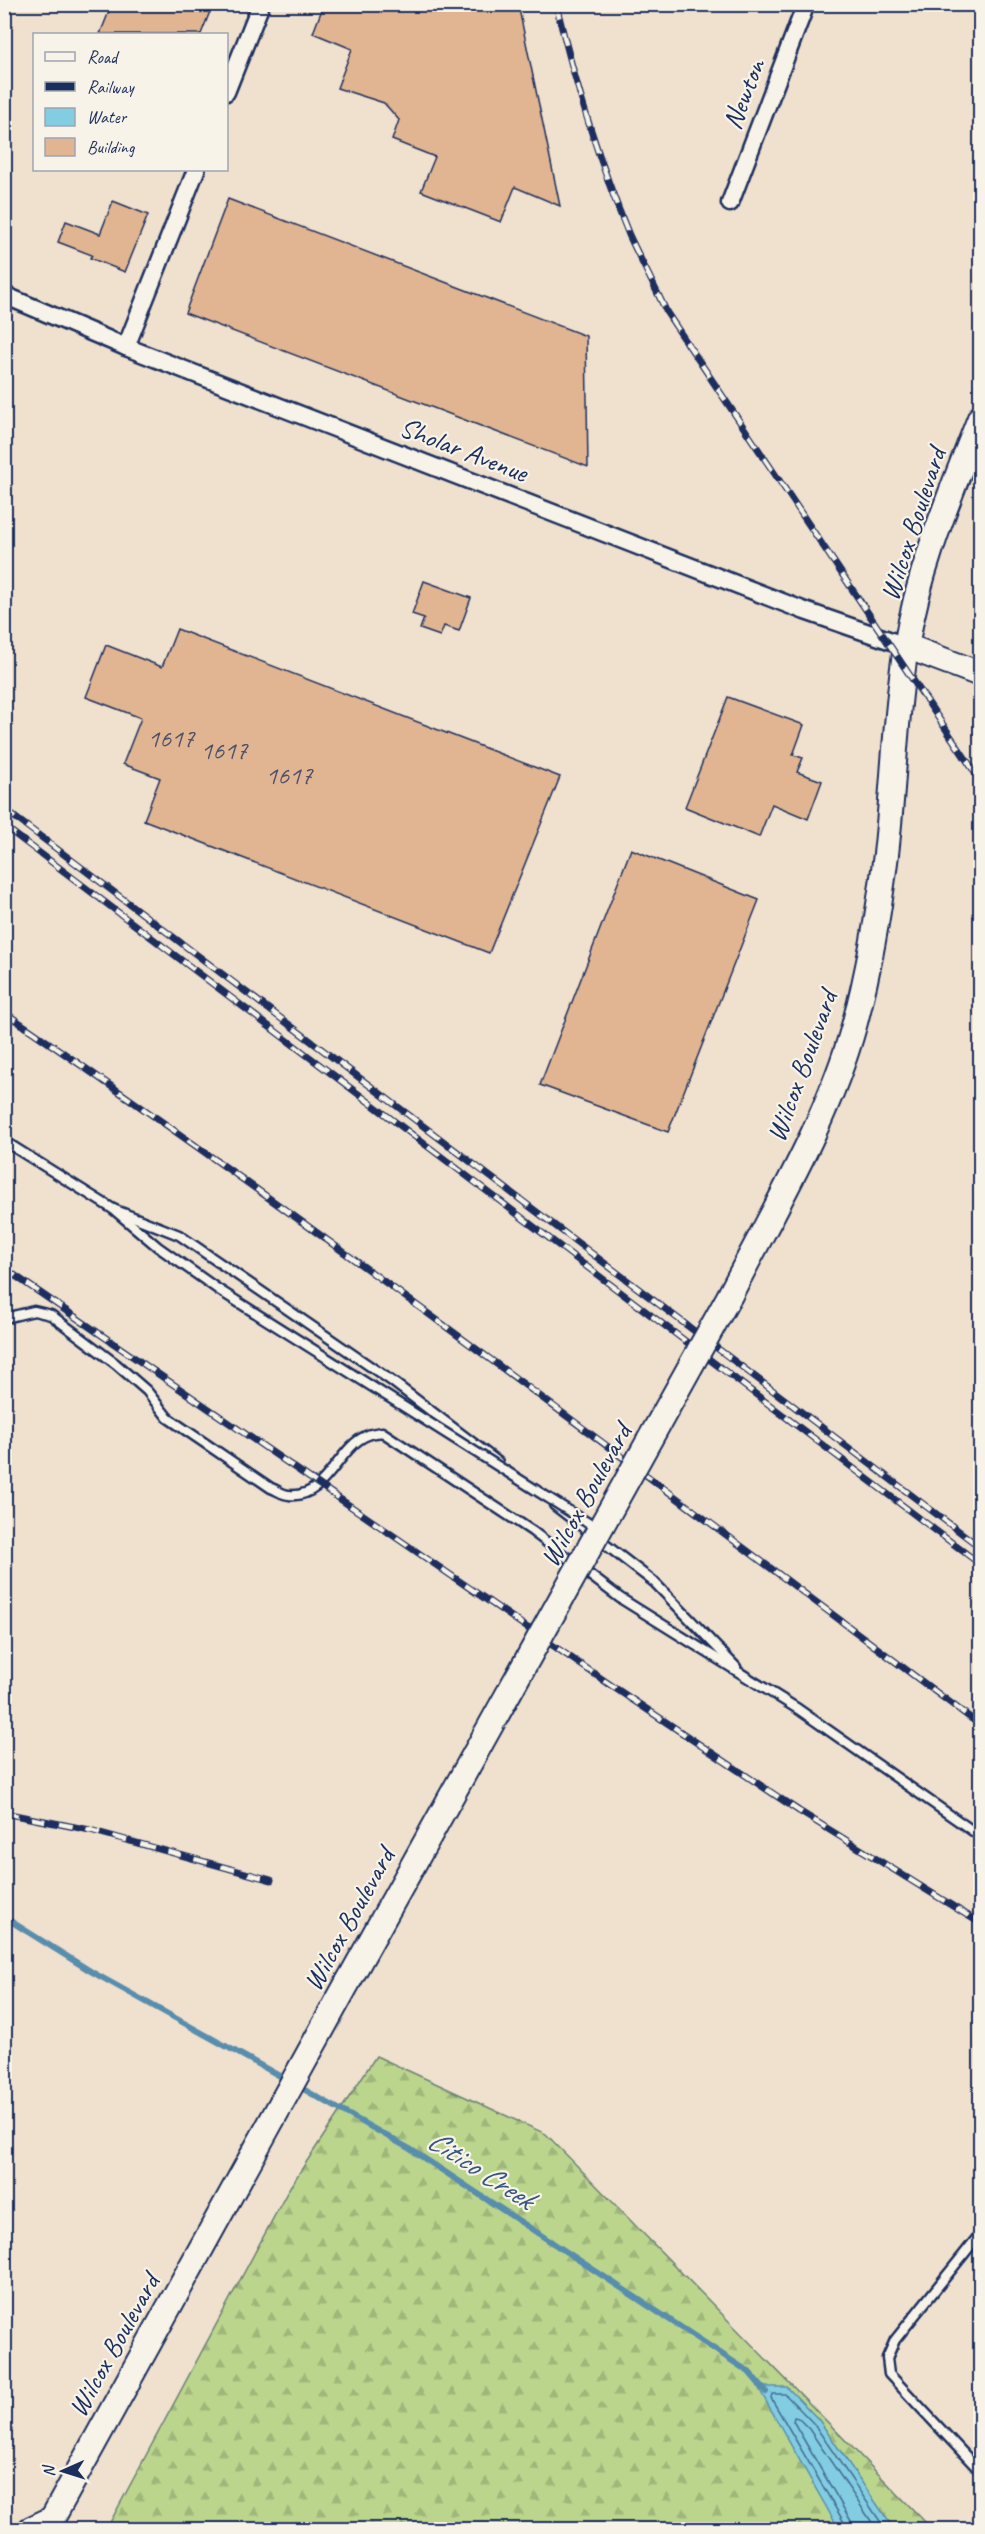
<svg xmlns="http://www.w3.org/2000/svg" width="985" height="2534" font-family="Caveat,sans-serif">
	<defs>
		<pattern id="forest-firs" width="22" height="20" patternUnits="userSpaceOnUse" patternTransform="scale(1.5)"><rect width="22" height="20" fill="#bbd58c"/><path d="M5 1l3.5 6h-7zM16 11l3.5 6h-7z" fill="#a0b77b"/></pattern>
	</defs>
	<rect width="100%" height="100%" fill="#f0e0ce"/>
	<filter id="ink" filterUnits="userSpaceOnUse"><feTurbulence type="fractalNoise" baseFrequency=".0167" numOctaves="2"/><feDisplacementMap in="SourceGraphic" scale="12" xChannelSelector="R" yChannelSelector="G"/><feConvolveMatrix kernelMatrix="1 2 1 2 8 2 1 2 1" color-interpolation-filters="sRGB"/></filter>
	<g filter="url(#ink)">
		<!-- forest -->
		<path fill="url(#forest-firs)" stroke="#6b8275" stroke-width="1.5" d="M376,2056l170,78 386,395 -826,1 184,-343z"/>
		<!-- water -->
		<path fill="#82cde2" stroke="#598ead" stroke-width="1.5" d="M758,2387h29l32,33 75,109h-52l-6,-5z"/>
		<g fill="none" stroke-linecap="round" stroke-linejoin="round">
			<!-- shore -->
			<g stroke="#446e93" stroke-width="1.5">
				<path d="M846,2530l-1,-6 -74,-126 1,-4h13l29,30 72,106"/>
				<path d="M853,2530l-2,-9 -58,-100 1,-4 4,1 11,11 68,101"/>
			</g>
			<!-- stream -->
			<g stroke="#598ead" stroke-width="6">
				<path d="M4,1917l88,55 195,108"/>
				<path d="M296,2085l114,64 339,223 17,20"/>
			</g>
		</g>
		<!-- building -->
		<g fill="#e1b591" stroke="#1b2f5e" stroke-width="1.5">
			<path d="M112,4h101l-12,30h-101z"/>
			<path d="M324,4h194l42,202 -45,-19 -14,35 -80,-31 14,-34 -43,-17 7,-20 -15,-17 -47,-15 15,-39 -39,-16z"/>
			<path d="M228,199l358,137 2,131 -403,-154z"/>
			<path d="M113,201l35,14 -23,57 -35,-14 2,-3 -34,-13 8,-21 34,13z"/>
			<path d="M424,581l47,17 -12,33 -15,-5 -4,10 -20,-7 4,-11 -12,-4z"/>
			<path d="M177,629l383,148 -71,176 -345,-133 16,-42 -37,-14 18,-46 -55,-21 20,-52 56,22z"/>
			<path d="M728,697l76,28 -11,30 10,3 -6,14 25,9 -14,38 -36,-15 -13,33 -74,-30z"/>
			<path d="M631,849l128,51 -91,232 -128,-47z"/>
		</g>
		<g fill="none" stroke-linecap="round" stroke-linejoin="round">
			<!-- service casing -->
			<g stroke="#1b2f5e" stroke-width="13">
				<g id="service">
					<path d="M4,1141l109,68 45,38 61,43"/>
					<path d="M113,1209l66,26 214,147 105,80"/>
					<path d="M4,1315l5,2 25,-6 17,4 65,49 31,27 21,27 103,70c6,2 12,7 18,7 38,4 49,-49 79,-60 4,-2 10,-2 14,-3l150,99 88,67 178,111 182,127"/>
					<path d="M554,1505l100,77 82,85"/>
					<path d="M980,2234l-85,106 -8,18 2,16 91,97"/>
				</g>
			</g>
			<!-- minor casing -->
			<g stroke="#1b2f5e" stroke-width="21">
				<g id="minor">
					<path d="M226,92l35,-88"/>
					<path d="M730,203l76,-199"/>
					<path d="M4,295l122,52 679,264 101,35"/>
					<path d="M126,347l70,-177"/>
				</g>
			</g>
			<!-- secondary casing -->
			<g stroke="#1b2f5e" stroke-width="28">
				<g id="secondary">
					<path d="M906,646l74,28"/>
					<path d="M730,1295c44,-86 98,-175 124,-269 15,-56 25,-114 32,-172 8,-69 9,-139 20,-207 13,-80 45,-154 74,-229"/>
					<path d="M46,2530l302,-548"/>
				</g>
			</g>
			<!-- primary casing -->
			<g stroke="#1b2f5e" stroke-width="30">
				<path id="primary" d="M31,2530l19,-9"/>
			</g>
			<!-- service -->
			<use href="#service" stroke="#f7f3e8" stroke-width="8"/>
			<!-- minor -->
			<use href="#minor" stroke="#f7f3e8" stroke-width="16"/>
			<!-- secondary -->
			<use href="#secondary" stroke="#f7f3e8" stroke-width="24"/>
			<!-- primary -->
			<use href="#primary" stroke="#f7f3e8" stroke-width="26"/>
			<!-- rail casing -->
			<g stroke="#1b2f5e" stroke-width="7">
				<g id="rail">
					<path d="M556,4c19,79 42,156 73,231 12,26 26,52 38,78l313,467"/>
					<path d="M4,809l976,738"/>
					<path d="M4,826l976,738"/>
					<path d="M4,1012c333,228 654,472 976,713"/>
					<path d="M4,1268l611,420 184,123 181,112"/>
					<path d="M4,1813l86,17 181,50"/>
				</g>
			</g>
			<!-- rail -->
			<use href="#rail" stroke="#f7f3e8" stroke-width="4.5" stroke-dasharray="14" stroke-linecap="butt"/>
			<!-- service-bridge casing -->
			<g stroke="#1b2f5e" stroke-width="13" stroke-linecap="butt">
				<path id="service-bridge" d="M219,1290l377,238"/>
			</g>
			<!-- secondary-bridge casing -->
			<g stroke="#1b2f5e" stroke-width="28" stroke-linecap="butt">
				<path id="secondary-bridge" d="M348,1982l382,-687"/>
			</g>
			<!-- service-bridge -->
			<use href="#service-bridge" stroke="#f7f3e8" stroke-width="8"/>
			<!-- secondary-bridge -->
			<use href="#secondary-bridge" stroke="#f7f3e8" stroke-width="24"/>
		</g>
	</g>
	<g text-anchor="middle" stroke-width="4.5" stroke-linejoin="round" paint-order="stroke">
		<!-- number labels -->
		<g font-size="26" fill="#4c506b">
			<text x="171" y="747">1617</text>
			<text x="224" y="759">1617</text>
			<text x="289" y="784">1617</text>
		</g>
		<!-- street labels -->
		<g font-size="28" fill="#1b2f5e" stroke="#f7f3e8">
			<text transform="translate(743 94) rotate(-69)" y="10">Newton</text>
			<text transform="translate(464 449) rotate(21)" y="10">Sholar Avenue</text>
			<text transform="translate(912 524) rotate(-72)" y="10">Wilcox Boulevard</text>
			<text transform="translate(801 1066) rotate(-70)" y="10">Wilcox Boulevard</text>
			<text transform="translate(585 1495) rotate(-61)" y="10">Wilcox Boulevard</text>
			<text transform="translate(348 1919) rotate(-61)" y="10">Wilcox Boulevard</text>
			<text transform="translate(113 2345) rotate(-61)" y="10">Wilcox Boulevard</text>
		</g>
		<!-- water labels -->
		<g font-size="30" font-style="italic" fill="#35567f" stroke="#f7f3e8">
			<text transform="translate(481 2169) rotate(33)" y="10">Citico Creek</text>
		</g>
	</g>
	<!-- margin -->
	<rect width="985" height="2534" fill="none" stroke="#f7f3e8" stroke-width="24"/>
	<rect x="12" y="12" width="961" height="2510" fill="none" stroke="#1b2f5e" stroke-width="2" filter="url(#ink)"/>
	<!-- legend -->
	<rect x="33" y="33" width="195" height="138" fill="#f7f3e8" stroke="#9fa5b1" stroke-width="1.5"/>
	<rect x="45" y="52" width="30" height="9" fill="#f7f3e8" stroke="#9fa5b1" stroke-width="1.5"/>
	<text x="87" y="63" font-size="18" fill="#1b2f5e">Road</text>
	<rect x="45" y="82" width="30" height="9" fill="#1b2f5e" stroke="#9fa5b1" stroke-width="1.5"/>
	<text x="87" y="93" font-size="18" fill="#1b2f5e">Railway</text>
	<rect x="45" y="108" width="30" height="18" fill="#82cde2" stroke="#9fa5b1" stroke-width="1.5"/>
	<text x="87" y="123" font-size="18" fill="#1b2f5e">Water</text>
	<rect x="45" y="138" width="30" height="18" fill="#e1b591" stroke="#9fa5b1" stroke-width="1.5"/>
	<text x="87" y="153" font-size="18" fill="#1b2f5e">Building</text>
	<!-- north arrow -->
	<g transform="translate(63 2471) rotate(267)" stroke="#f7f3e8" stroke-width="4.5" paint-order="stroke">
	<path d="M0-4.5L10 22L0 15L-10 22Z" fill="#1b2f5e"/>
	<text y="-9" font-size="16" font-weight="bold" text-anchor="middle" fill="#1b2f5e">N</text>
	</g>
</svg>
